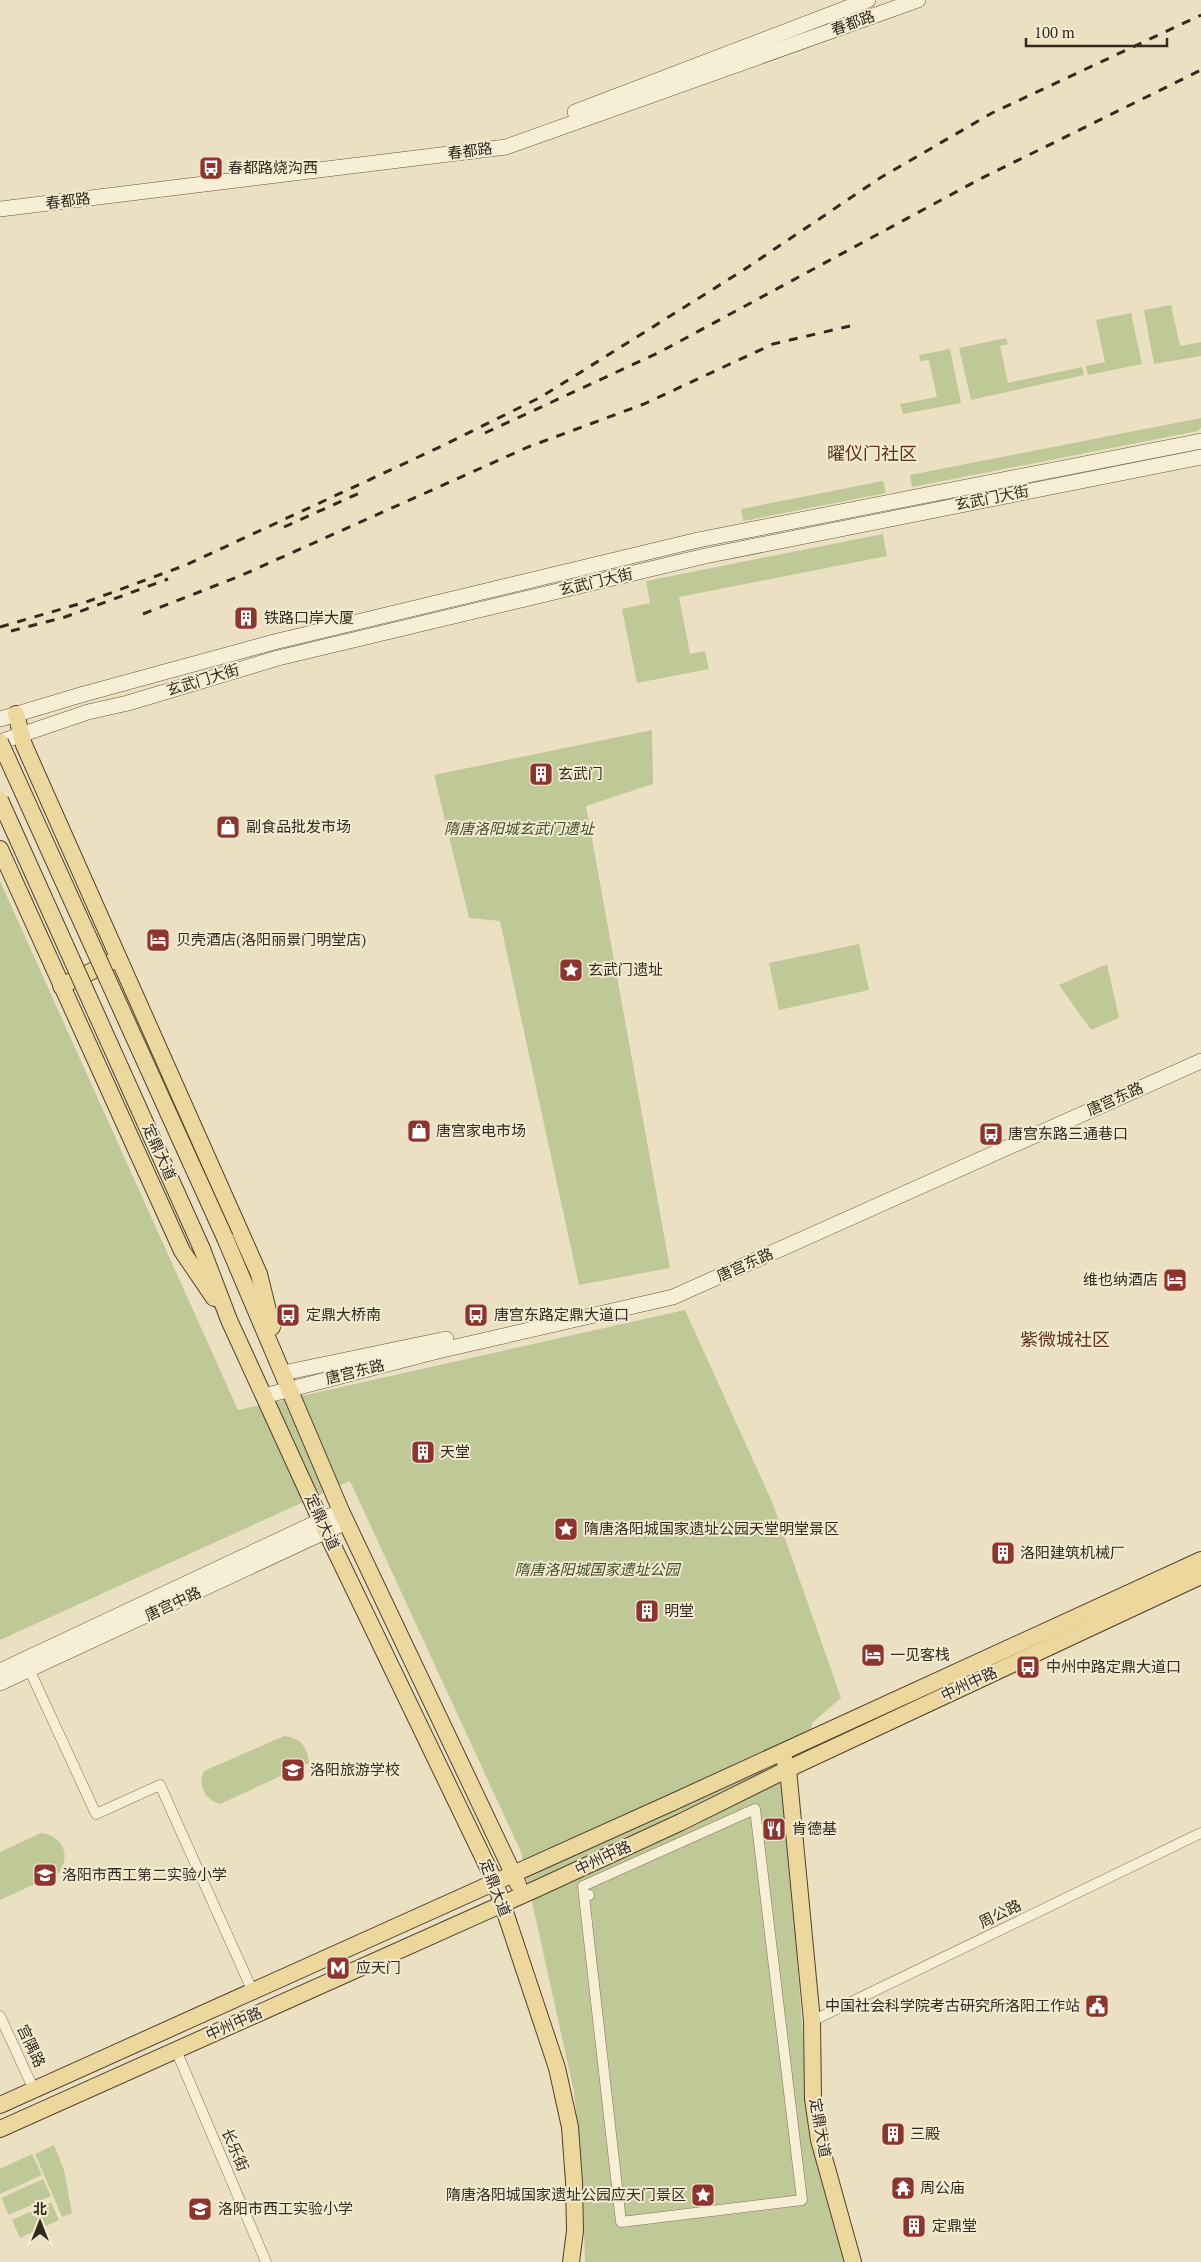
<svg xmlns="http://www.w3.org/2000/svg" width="1201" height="2262" font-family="'PT Serif','Noto Sans SC',serif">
	<rect width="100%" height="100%" fill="#ebe1c2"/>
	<!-- green -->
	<g fill="#bfc897">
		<path d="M1171,305l9,41 21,-4v14l-47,8 -10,-54z"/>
		<path d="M1131,313l11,51 -54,11 -2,-9 19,-4 -9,-42z"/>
		<path d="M1006,338l2,6 -8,2 8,37 74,-16 2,8 -113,25 -12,-52z"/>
		<path d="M950,349l11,54 -58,11 -3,-10 37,-7 -8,-37 -9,1 -1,-6z"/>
		<path d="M1201,418v10l-3,3 -286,56 -2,-12z"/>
		<path d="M883,481l3,12 -143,28 -2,-12z"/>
		<path d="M883,534l4,22 -208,41 11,57 15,-3 4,18 -72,14 -15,-74 28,-6 -4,-22z"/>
		<path d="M652,730l1,54 -67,22 84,462 -91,17 -79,-364 -31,-3 -35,-143z"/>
		<path d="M0,881l238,529 447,-100 88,194 68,194 -28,24 -27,84 23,316 9,46 17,62 11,32h-261l-3,-95 -8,-75 -53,-240 -171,-371 -350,159z"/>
		<path d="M859,944l10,46 -90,20 -10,-47z"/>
		<path d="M1107,964l12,54 -28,12 -32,-45z"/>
		<path d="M284,1736c17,2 23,10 25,27l-89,41c-15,-4 -23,-19 -16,-33z"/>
		<path d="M41,1833c22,3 30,22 18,40l-59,27v-48z"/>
		<path d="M54,2145l10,25 8,43 -10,4 -27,-63z"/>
		<path d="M32,2154l10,21 -42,19v-25z"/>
		<path d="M43,2179l8,17 -42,19 -8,-17z"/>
		<path d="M51,2202l8,18 -39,18 -8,-18z"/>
	</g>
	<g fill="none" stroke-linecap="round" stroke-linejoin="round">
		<!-- street casing -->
		<g stroke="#83735b" stroke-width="11">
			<g id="street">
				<path d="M29,1669l67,145 64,-29 93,207"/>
				<path d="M584,1896l-1,-10 172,-77 47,391 -181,22 -37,-326 5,-1"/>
				<path d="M0,2016l34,74"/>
				<path d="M812,2021l389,-188"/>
				<path d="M176,2050l90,212"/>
			</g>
		</g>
		<!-- secondary casing -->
		<g stroke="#65543e" stroke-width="16">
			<g id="secondary">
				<path d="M575,112l293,-112"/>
				<path d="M0,209l506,-62 412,-147"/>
				<path d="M0,719l84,-25 190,-52 424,-102 503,-99"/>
				<path d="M0,742l88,-30 40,-9 150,-45 427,-102 496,-99"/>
				<path d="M283,1373l163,-34"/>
				<path d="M264,1396l174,-45 235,-54 528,-236"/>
				<path d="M0,1671l341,-160"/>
				<path d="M0,1683l346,-161"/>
			</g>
		</g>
		<!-- primary casing -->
		<g stroke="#51412f" stroke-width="18">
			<g id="primary">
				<path d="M16,714l8,31 235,529 13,53"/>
				<path d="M0,849l182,402 32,47"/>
				<path d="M61,986l52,-25"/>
				<path d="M225,1238l116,273 177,373"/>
				<path d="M202,1249l27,71 92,201 174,361 62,186 13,59 4,55 1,49 -4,31"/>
				<path d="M784,1759l4,10 24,252 1,78 6,41 34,122"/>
				<path d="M0,2105l673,-303 528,-242"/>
				<path d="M0,2129l536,-240 145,-67 107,-53 413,-193"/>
			</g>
		</g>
		<!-- street -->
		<use href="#street" stroke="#f6eed5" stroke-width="10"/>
		<!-- secondary -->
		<use href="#secondary" stroke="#f6eed5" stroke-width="15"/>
		<!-- primary -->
		<use href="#primary" stroke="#ecd79c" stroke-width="16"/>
		<!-- rail -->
		<g stroke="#342a1e" stroke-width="3" stroke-dasharray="9 9" stroke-linecap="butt">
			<path d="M485,433l175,-81 320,-173 221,-109"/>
			<path d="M284,527l80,-36"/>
			<path d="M143,614l97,-38 288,-129 116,-43 129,-60 77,-18"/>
			<path d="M0,627l89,-26 97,-36 256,-119 99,-49 201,-126 138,-93 112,-65 209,-98"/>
			<path d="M11,631l54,-14 103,-38"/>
		</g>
		<!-- primary-bridge casing -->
		<g stroke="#51412f" stroke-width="18" stroke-linecap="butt">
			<g id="primary-bridge">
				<path d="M0,742l225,496"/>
				<path d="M0,800l202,449"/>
			</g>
		</g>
		<!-- primary-bridge -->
		<use href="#primary-bridge" stroke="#ecd79c" stroke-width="16"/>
	</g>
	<!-- icons -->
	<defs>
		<g id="bus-square" transform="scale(1.25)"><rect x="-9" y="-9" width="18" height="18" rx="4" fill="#8e342f" stroke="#f3ebd1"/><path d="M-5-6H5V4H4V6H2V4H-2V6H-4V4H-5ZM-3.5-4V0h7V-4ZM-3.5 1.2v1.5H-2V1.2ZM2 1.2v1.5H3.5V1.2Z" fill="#fff"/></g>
		<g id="building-square" transform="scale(1.25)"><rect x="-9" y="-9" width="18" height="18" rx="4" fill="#8e342f" stroke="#f3ebd1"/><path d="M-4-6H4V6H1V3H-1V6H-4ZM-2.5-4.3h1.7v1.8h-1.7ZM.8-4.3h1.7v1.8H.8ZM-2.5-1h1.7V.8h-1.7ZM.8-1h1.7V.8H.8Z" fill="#fff"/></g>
		<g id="shop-square" transform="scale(1.25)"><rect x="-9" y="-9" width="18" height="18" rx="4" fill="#8e342f" stroke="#f3ebd1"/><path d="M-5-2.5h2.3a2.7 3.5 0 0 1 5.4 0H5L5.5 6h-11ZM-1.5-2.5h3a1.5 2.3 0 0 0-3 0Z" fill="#fff"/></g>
		<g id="hotel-square" transform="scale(1.25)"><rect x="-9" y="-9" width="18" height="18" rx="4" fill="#8e342f" stroke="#f3ebd1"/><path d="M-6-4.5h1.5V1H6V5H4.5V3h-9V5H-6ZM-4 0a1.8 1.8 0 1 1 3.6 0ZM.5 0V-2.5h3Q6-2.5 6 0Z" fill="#fff"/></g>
		<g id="sight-square" transform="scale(1.25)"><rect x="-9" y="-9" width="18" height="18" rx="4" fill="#8e342f" stroke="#f3ebd1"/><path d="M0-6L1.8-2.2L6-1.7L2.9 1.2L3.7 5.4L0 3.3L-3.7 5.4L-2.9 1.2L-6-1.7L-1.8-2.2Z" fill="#fff"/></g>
		<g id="school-square" transform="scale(1.25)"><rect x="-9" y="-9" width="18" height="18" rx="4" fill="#8e342f" stroke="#f3ebd1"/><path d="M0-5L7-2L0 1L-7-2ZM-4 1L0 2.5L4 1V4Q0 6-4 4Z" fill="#fff"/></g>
		<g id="restaurant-square" transform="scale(1.25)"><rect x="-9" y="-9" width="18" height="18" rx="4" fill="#8e342f" stroke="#f3ebd1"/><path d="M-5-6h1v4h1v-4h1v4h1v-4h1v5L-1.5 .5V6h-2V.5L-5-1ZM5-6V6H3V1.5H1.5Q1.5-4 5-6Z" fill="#fff"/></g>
		<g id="metro-square" transform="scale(1.25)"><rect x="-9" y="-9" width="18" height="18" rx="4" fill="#8e342f" stroke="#f3ebd1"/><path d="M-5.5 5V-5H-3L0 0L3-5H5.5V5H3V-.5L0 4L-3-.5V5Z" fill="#fff"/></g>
		<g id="civic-square" transform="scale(1.25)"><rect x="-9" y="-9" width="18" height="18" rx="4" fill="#8e342f" stroke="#f3ebd1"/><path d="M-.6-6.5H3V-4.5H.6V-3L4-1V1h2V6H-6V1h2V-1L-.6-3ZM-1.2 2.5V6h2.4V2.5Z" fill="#fff"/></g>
		<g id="temple-square" transform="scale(1.25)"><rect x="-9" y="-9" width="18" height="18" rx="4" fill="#8e342f" stroke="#f3ebd1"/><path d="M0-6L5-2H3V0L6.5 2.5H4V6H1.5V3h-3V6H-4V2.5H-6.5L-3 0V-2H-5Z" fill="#fff"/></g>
	</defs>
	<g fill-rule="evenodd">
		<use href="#bus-square" x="211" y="168"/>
		<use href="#building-square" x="246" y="618"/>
		<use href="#building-square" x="541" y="774"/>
		<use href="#shop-square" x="228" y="827"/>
		<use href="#hotel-square" x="158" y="940"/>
		<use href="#sight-square" x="571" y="970"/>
		<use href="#shop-square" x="419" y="1131"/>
		<use href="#bus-square" x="991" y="1134"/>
		<use href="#hotel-square" x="1175" y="1280"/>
		<use href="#bus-square" x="288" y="1315"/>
		<use href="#bus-square" x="476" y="1315"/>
		<use href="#building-square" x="423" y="1452"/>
		<use href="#sight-square" x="566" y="1529"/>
		<use href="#building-square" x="1003" y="1553"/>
		<use href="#building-square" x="647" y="1611"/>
		<use href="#hotel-square" x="873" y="1655"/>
		<use href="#bus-square" x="1028" y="1667"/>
		<use href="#school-square" x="293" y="1770"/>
		<use href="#restaurant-square" x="774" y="1829"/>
		<use href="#school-square" x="45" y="1875"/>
		<use href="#metro-square" x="338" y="1968"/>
		<use href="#civic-square" x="1097" y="2006"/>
		<use href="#building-square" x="893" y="2134"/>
		<use href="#temple-square" x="903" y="2188"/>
		<use href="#sight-square" x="703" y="2195"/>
		<use href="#school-square" x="200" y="2209"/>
		<use href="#building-square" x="914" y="2226"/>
	</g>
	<g text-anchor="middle" stroke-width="4" stroke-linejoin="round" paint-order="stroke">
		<!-- street labels -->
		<g font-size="15" fill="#342a1e" stroke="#f3ebd1">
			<text transform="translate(853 23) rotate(-20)" y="5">春都路</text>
			<text transform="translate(470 151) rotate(-7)" y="5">春都路</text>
			<text transform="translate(68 201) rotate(-7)" y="5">春都路</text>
			<text transform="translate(992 498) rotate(-11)" y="5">玄武门大街</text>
			<text transform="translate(596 582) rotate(-13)" y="5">玄武门大街</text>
			<text transform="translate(203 680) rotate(-17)" y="5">玄武门大街</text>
			<text transform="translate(1115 1099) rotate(-24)" y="5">唐宫东路</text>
			<text transform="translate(159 1152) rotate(66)" y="5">定鼎大道</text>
			<text transform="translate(745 1265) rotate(-24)" y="5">唐宫东路</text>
			<text transform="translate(355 1372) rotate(-14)" y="5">唐宫东路</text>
			<text transform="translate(322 1522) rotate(65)" y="5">定鼎大道</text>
			<text transform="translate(173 1604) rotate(-25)" y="5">唐宫中路</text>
			<text transform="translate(969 1684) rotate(-25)" y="5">中州中路</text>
			<text transform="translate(603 1858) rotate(-25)" y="5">中州中路</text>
			<text transform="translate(495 1888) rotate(69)" y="5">定鼎大道</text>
			<text transform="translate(1000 1914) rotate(-26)" y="5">周公路</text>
			<text transform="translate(234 2024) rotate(-24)" y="5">中州中路</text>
			<text transform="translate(31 2046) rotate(65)" y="5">宫隅路</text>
			<text transform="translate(820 2128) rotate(80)" y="5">定鼎大道</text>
			<text transform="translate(235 2150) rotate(67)" y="5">长乐街</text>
		</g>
		<!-- poi labels -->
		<g font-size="15" fill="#342a1e" stroke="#f3ebd1" text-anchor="start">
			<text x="228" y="173">春都路烧沟西</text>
			<text x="264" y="623">铁路口岸大厦</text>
			<text x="558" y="779">玄武门</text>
			<text x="246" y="832">副食品批发市场</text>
			<text x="176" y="945">贝壳酒店(洛阳丽景门明堂店)</text>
			<text x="588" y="975">玄武门遗址</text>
			<text x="436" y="1136">唐宫家电市场</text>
			<text x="1008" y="1139">唐宫东路三通巷口</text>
			<text x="1158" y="1285" text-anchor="end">维也纳酒店</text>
			<text x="306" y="1320">定鼎大桥南</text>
			<text x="494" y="1320">唐宫东路定鼎大道口</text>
			<text x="440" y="1457">天堂</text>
			<text x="584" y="1534">隋唐洛阳城国家遗址公园天堂明堂景区</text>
			<text x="1020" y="1558">洛阳建筑机械厂</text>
			<text x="664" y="1616">明堂</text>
			<text x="890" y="1660">一见客栈</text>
			<text x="1046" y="1672">中州中路定鼎大道口</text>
			<text x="310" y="1775">洛阳旅游学校</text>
			<text x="792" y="1834">肯德基</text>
			<text x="62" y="1880">洛阳市西工第二实验小学</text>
			<text x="356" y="1973">应天门</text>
			<text x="1080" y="2011" text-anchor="end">中国社会科学院考古研究所洛阳工作站</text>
			<text x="910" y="2139">三殿</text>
			<text x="920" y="2193">周公庙</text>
			<text x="686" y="2200" text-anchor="end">隋唐洛阳城国家遗址公园应天门景区</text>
			<text x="218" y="2214">洛阳市西工实验小学</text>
			<text x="932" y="2231">定鼎堂</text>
		</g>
		<!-- park labels -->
		<g font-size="15" font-style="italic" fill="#424f26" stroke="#f3ebd1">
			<text x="519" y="834">隋唐洛阳城玄武门遗址</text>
			<text x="597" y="1575">隋唐洛阳城国家遗址公园</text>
		</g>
		<!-- quarter labels -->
		<g font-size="18" fill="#5e3120" stroke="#f3ebd1">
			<text x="872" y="460">曜仪门社区</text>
			<text x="1065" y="1346">紫微城社区</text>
		</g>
	</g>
	<!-- north arrow -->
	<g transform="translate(40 2222)" stroke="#f3ebd1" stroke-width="4" paint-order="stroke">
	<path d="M0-4L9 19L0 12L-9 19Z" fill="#342a1e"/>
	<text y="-8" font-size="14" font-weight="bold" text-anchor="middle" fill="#342a1e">北</text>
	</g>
	<!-- scale -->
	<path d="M1026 38v8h141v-8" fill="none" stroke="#342a1e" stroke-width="2.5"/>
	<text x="1034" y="38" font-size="15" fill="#342a1e" stroke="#f3ebd1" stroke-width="4" paint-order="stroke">100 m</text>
</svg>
